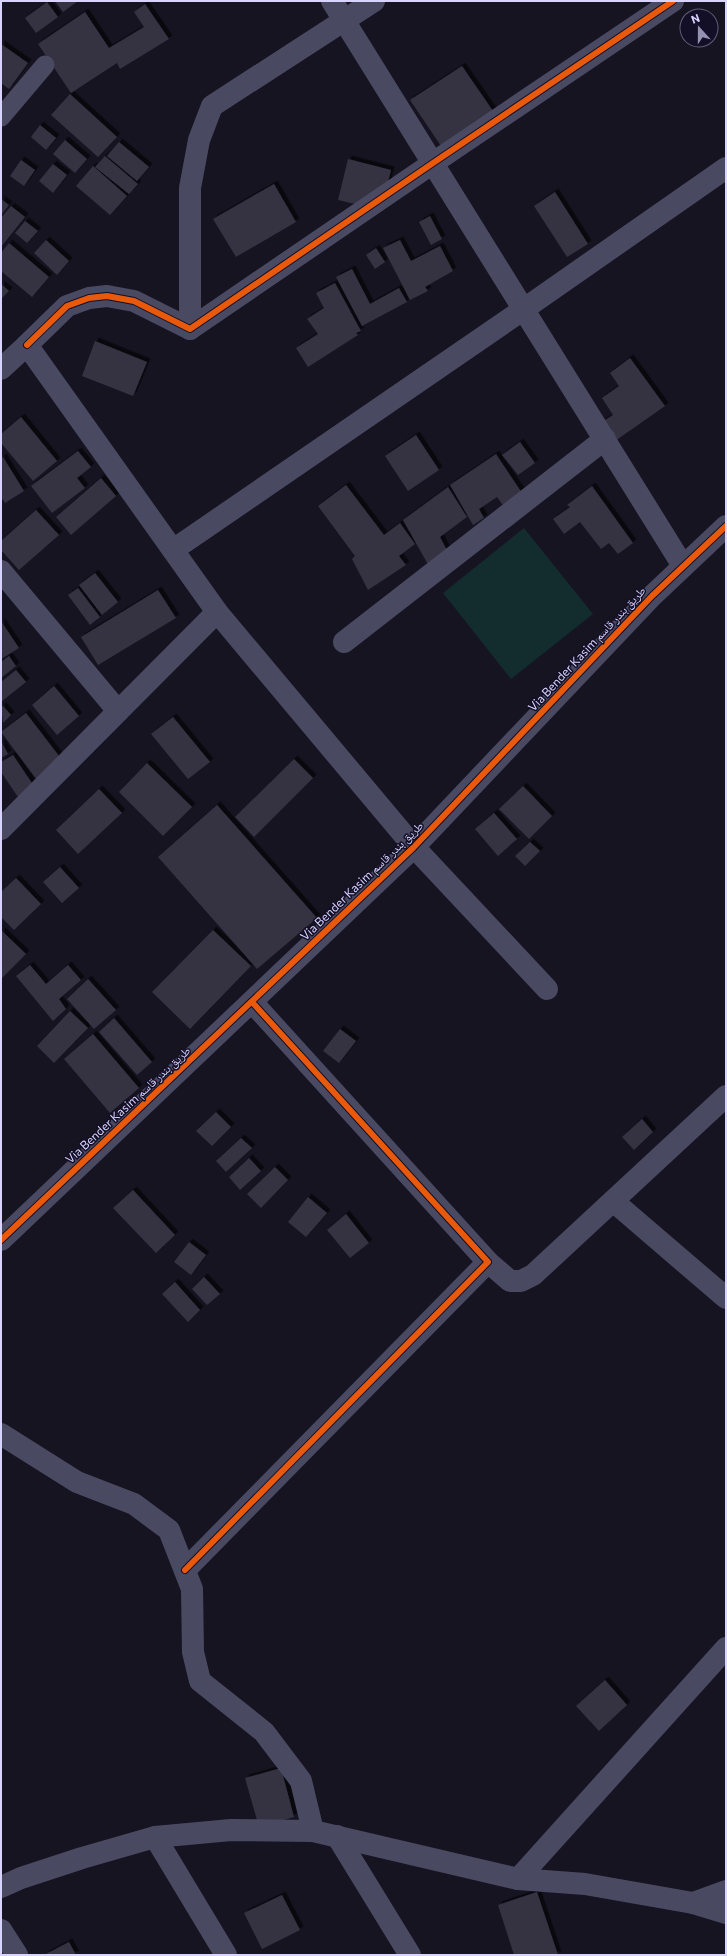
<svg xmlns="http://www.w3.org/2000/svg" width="727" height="1956" font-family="Commissioner,'Noto Naskh Arabic',sans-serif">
	<defs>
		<filter id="shadow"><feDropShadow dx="3.5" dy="-3.5" stdDeviation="0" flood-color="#0009"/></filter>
	</defs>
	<rect width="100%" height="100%" fill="#161421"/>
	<!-- green -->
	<path fill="#132c2d" d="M524,528l69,86 -82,65 -68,-86z"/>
	<!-- building -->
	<g fill="#343243" filter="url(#shadow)">
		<path d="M55,1h23l-15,11z"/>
		<path d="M47,2l11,15 -22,16 -11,-15z"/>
		<path d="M145,4l24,35 -49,30 -3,-6 -46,30 -33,-49 47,-32 24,36 35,-21 -10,-15z"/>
		<path d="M1,44l27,19 -19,26 -8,-6z"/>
		<path d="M462,66l31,45 -52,35 -31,-46z"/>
		<path d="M70,94l47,43 -19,20 -47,-42z"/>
		<path d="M40,125l16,13 -10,12 -15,-13z"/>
		<path d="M65,140l22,19 -12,14 -22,-19z"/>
		<path d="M119,142l30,25 -12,14 -30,-25z"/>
		<path d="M105,156l33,28 -9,10 -34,-27z"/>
		<path d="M348,159l43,11 -10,40 -43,-10z"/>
		<path d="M21,160l14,10 -11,16 -14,-10z"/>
		<path d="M53,164l14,11 -14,18 -14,-12z"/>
		<path d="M93,166l34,30 -17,19 -34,-29z"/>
		<path d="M274,184l22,38 -60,35 -23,-38z"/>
		<path d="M555,192l33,52 -21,13 -33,-51z"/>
		<path d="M1,199l8,6 -8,10z"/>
		<path d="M11,206l14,11 -24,30v-29z"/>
		<path d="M430,216l12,23 -11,6 -12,-23z"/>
		<path d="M25,221l13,10 -11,12 -12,-10z"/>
		<path d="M46,240l23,21 -12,14 -23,-22z"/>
		<path d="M400,240l11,21 29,-15 13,25 -28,16 3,4 -18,9 -27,-52z"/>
		<path d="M9,243l40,34 -17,20 -31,-26v-18z"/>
		<path d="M376,248l9,14 -10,7 -9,-14z"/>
		<path d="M352,269l18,35 29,-16 8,14 -45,24 -26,-49z"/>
		<path d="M335,283l26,48 -5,2 2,2 -50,32 -12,-19 22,-14 -11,-15 17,-11 -8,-15z"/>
		<path d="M1,284l8,7 -8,8z"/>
		<path d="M95,341l52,21 -14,34 -51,-20z"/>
		<path d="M630,358l35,48 -50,35 -13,-19 11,-7 -11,-17 17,-12 -9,-13z"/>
		<path d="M21,417l36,44 -24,20 -32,-38v-9z"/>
		<path d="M416,435l23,35 -31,21 -23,-35z"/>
		<path d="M520,442l15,21 -17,12 -16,-20z"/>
		<path d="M78,451l13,16 -14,11 8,10 -33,25 -21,-27z"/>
		<path d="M496,454l32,48 -19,12 -12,-17 -18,12 5,9 -11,7 -23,-40z"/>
		<path d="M3,457l21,34 -19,12 -4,-6v-39z"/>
		<path d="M101,478l15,18 -45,39 -15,-18z"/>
		<path d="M346,485l38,50 16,-12 15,21 -16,12 7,9 -38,25 -16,-31 3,-3 -37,-50z"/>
		<path d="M592,486l41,57 -15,11 -9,-11 -8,6 -21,-27 -16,12 -11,-15 17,-12 -3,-2z"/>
		<path d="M448,487l19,30 -27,20 9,17 -19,14 -27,-48z"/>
		<path d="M36,510l23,25 -40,35 -18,-20v-9z"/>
		<path d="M95,573l23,29 -16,13 -23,-30z"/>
		<path d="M78,588l22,29 -10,8 -22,-30z"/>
		<path d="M158,590l18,28 -78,47 -17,-28z"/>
		<path d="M1,621l18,27 -18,11z"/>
		<path d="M9,656l7,10 -15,12v-16z"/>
		<path d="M16,670l10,12 -25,20v-20z"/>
		<path d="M54,686l25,30 -22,19 -25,-30z"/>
		<path d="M3,706l8,9 -8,8 -2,-16z"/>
		<path d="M26,713l40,52 -26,19 -39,-52z"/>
		<path d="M173,717l37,45 -22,17 -37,-45z"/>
		<path d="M1,741l7,13 -7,4z"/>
		<path d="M13,755l23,34 -16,11 -19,-28v-10z"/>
		<path d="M294,759l19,19 -59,59 -19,-20z"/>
		<path d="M147,763l45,44 -29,29 -44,-44z"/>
		<path d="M523,786l29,30 -23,23 -30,-30z"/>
		<path d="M99,789l23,24 -44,41 -22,-24z"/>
		<path d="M217,805l100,113 -60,51 -99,-112z"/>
		<path d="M494,813l23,26 -19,17 -23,-27z"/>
		<path d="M530,842l10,9 -15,15 -10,-10z"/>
		<path d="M60,867l19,21 -17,15 -19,-21z"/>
		<path d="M16,878l25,26 -27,26 -13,-13v-25z"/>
		<path d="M1,930l25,24 -25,25z"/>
		<path d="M213,930l38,36 -61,63 -38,-37z"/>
		<path d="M30,965l16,19 22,-19 13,15 -22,19 7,10 -13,12 -37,-45z"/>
		<path d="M88,979l28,31 -22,19 -27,-30z"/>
		<path d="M70,1011l18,17 -34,35 -17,-17z"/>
		<path d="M114,1018l38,44 -15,13 -38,-43z"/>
		<path d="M340,1029l16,12 -17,22 -16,-12z"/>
		<path d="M93,1034l46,54 -29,25 -46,-54z"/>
		<path d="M216,1112l15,15 -19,19 -16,-15z"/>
		<path d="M642,1119l11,13 -19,18 -12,-13z"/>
		<path d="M241,1138l11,10 -26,24 -10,-11z"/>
		<path d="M249,1158l12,13 -21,19 -11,-13z"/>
		<path d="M275,1167l13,13 -27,28 -14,-14z"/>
		<path d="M133,1190l42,45 -19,18 -43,-45z"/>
		<path d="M308,1197l19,16 -21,24 -18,-15z"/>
		<path d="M346,1214l23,29 -19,15 -23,-28z"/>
		<path d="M189,1242l17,13 -15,20 -17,-13z"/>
		<path d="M204,1277l16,17 -13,11 -15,-16z"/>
		<path d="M175,1282l25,28 -12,12 -26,-28z"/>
		<path d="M605,1680l22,25 -28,26 -23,-25z"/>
		<path d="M281,1768l13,49 -35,10 -14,-49z"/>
		<path d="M537,1892l21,63h-44l-16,-50z"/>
		<path d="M282,1895l18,35 -38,19 -18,-36z"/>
		<path d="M69,1942l7,13h-32z"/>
	</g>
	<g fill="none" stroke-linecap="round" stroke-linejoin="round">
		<!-- service -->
		<path stroke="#4a4962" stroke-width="19" d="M1,117l44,-52"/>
		<!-- minor -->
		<g stroke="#4a4962" stroke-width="22">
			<path d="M332,1l351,565"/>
			<path d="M190,329v-141l9,-48 13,-34 162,-105"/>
			<path d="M27,345l40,-39 22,-8 18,-2 27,5 56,28 243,-166 240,-162"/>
			<path d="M1,369l26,-24 190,267 -216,217"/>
			<path d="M173,550l351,-241 202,-141"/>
			<path d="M1,571l117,140"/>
			<path d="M217,612l197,235 133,142"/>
			<path d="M344,642l261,-203"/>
			<path d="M613,1201l113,97"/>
			<path d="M488,1262l22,19h11l12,-6 193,-179"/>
			<path d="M1,1434l76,48 57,22 35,26 23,59 1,63 7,29 64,51 37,49 12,50"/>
			<path d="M185,1570l303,-308 -236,-260"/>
			<path d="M337,1836l73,119"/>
			<path d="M155,1837l71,118"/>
			<path d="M518,1879l208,-231"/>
			<path d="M1,1887l20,-9 61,-20 73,-21 76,-7 82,1 205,48 67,5 108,19 33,10"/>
			<path d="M693,1903l33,-12"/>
			<path d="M1,1930l16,25"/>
		</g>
		<!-- tertiary -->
		<path stroke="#4a4962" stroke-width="22" d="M1,1240l413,-393 238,-251 74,-70"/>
		<!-- cycleway casing -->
		<g stroke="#130f26" stroke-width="8">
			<g id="cycleway">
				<path d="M27,345l40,-39 22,-8 18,-2 27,5 56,28 243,-166 240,-162"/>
				<path d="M1,1240l413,-393 238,-251 74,-70"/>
				<path d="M185,1570l303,-308 -236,-260"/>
			</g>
		</g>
		<!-- cycleway -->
		<use href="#cycleway" stroke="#e8590c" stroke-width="6"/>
	</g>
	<g text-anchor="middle" stroke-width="3" stroke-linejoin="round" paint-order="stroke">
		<!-- street labels -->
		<g font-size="12" fill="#d9d4ff" stroke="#130f26">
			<text transform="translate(587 649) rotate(-47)" y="4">Via Bender Kasim طريق بندر قاسم</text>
			<text transform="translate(362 881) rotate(-44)" y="4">Via Bender Kasim طريق بندر قاسم</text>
			<text transform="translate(128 1105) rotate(-43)" y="4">Via Bender Kasim طريق بندر قاسم</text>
		</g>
	</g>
	<!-- border -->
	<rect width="727" height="1956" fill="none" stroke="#d9d4ff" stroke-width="4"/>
	<!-- north arrow -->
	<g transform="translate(699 28) rotate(339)"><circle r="19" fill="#130f26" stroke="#625e7d"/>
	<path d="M0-3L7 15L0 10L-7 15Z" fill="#9591b1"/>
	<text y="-6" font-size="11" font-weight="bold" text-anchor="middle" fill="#d9d4ff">N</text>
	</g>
</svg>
